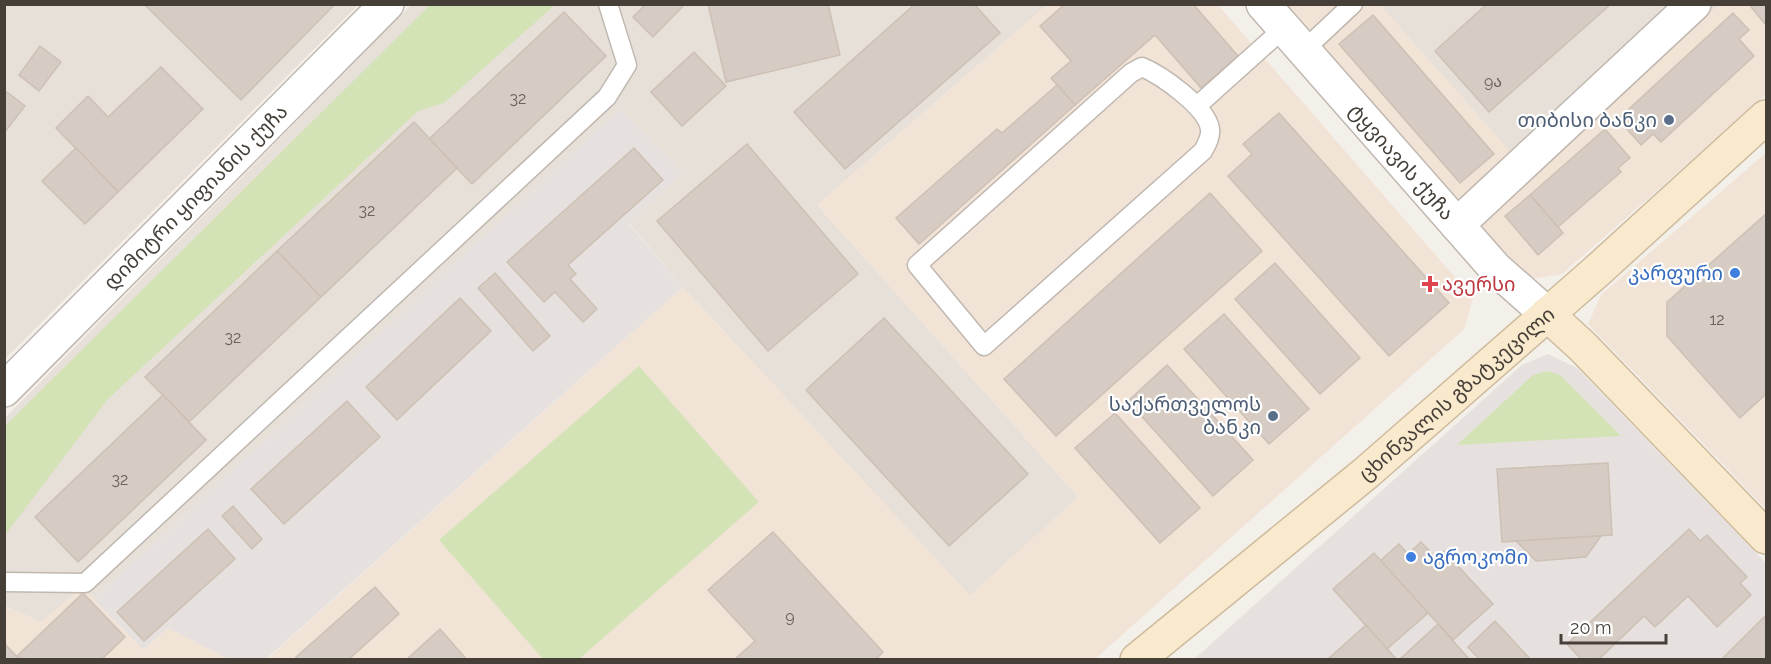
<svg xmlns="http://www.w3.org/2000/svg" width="1771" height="664" font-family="Raleway,'Noto Sans Georgian',sans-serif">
	<rect width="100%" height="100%" fill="#f3efe9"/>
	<!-- residential -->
	<g fill="#e6e0d8">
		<path d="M5,5h353l-353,354z"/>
		<path d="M411,5h636l-230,200 261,292 -108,99 -287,-309 -54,-64 -9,-113 -526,489 -11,-12 -42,35 -36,-16v-188z"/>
		<path d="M1380,5h339l-190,168z"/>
	</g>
	<!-- commercial -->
	<g fill="#f2e3d7">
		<path d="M1047,5h171l255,293 -9,31 -369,330 -829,1 417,-373 287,308 108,-98 -261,-292z"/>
		<path d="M1283,5h97l149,167 190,-167h47v90l-204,179 -38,6z"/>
		<path d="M1766,153v356l-178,-185 13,-29z"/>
		<path d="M83,587l60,63 25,-22 61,31h-224l-1,-53 37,16z"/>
	</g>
	<!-- industrial -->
	<g fill="#e6e1de">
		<path d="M620,109l63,64 -54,51 54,63 -417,372h-37l-61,-31 -25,22 -49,-51z"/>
		<path d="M1548,354l29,14 189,195v96l-573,1 329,-295z"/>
	</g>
	<!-- green -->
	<g fill="#d4e3b6">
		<path d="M431,4l124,1 -111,98 -26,8 -310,288 -103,136v-109z"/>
		<path d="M639,366l120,136 -180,157h-36l-104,-119z"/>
		<path d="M1547,371l13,4 61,61 -164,9 76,-70z"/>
	</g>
	<!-- building -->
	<g fill="#d6ccc3" stroke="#cdc0b4" stroke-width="1.5">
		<path d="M144,4h191l-94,96z"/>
		<path d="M646,4h39l-32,33 -20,-20z"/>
		<path d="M708,4h120l12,51 -114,27z"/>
		<path d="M915,4h59l26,29 -155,136 -51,-57z"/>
		<path d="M1065,4h128l45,52 -37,32 -46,-53 -80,70 -24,-27 20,-17 -31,-35z"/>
		<path d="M1487,4h124l-122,108 -54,-61z"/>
		<path d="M1754,4h12v21l-15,-18z"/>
		<path d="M564,12l42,44 -134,128 -43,-45z"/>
		<path d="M1733,13l16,17 -10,9 15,17 -93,86 -8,-8 -12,11 -23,-26z"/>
		<path d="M1373,15l121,139 -34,29 -121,-139z"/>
		<path d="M40,46l21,16 -22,29 -20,-16z"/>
		<path d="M694,52l32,34 -44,40 -31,-34z"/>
		<path d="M161,67l42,42 -85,83 -62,-64 32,-32 20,21z"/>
		<path d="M1057,85l18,20 -156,139 -23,-26 101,-89 5,4z"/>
		<path d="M4,90l21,16 -21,27z"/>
		<path d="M1279,113l170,190 -60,53 -161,-180 24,-22 -9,-10z"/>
		<path d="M414,122l43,46 -136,129 -44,-46z"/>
		<path d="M1605,129l25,29 -12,10 3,4 -63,55 -28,-32z"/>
		<path d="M747,144l111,130 -90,77 -111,-130z"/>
		<path d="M76,148l42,44 -33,32 -43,-43z"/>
		<path d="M634,148l29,32 -95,85 8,9 -6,5 27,30 -14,13 -28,-30 -11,10 -37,-40z"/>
		<path d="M1210,193l52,58 -206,185 -52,-57z"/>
		<path d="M1530,195l33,38 -25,22 -33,-39z"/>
		<path d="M1766,214v180l-26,24 -73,-82v-34z"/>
		<path d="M277,251l44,46 -132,125 -44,-45z"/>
		<path d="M1275,263l85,95 -40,36 -85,-95z"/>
		<path d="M495,273l55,63 -17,15 -55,-63z"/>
		<path d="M460,298l31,33 -94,89 -31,-33z"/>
		<path d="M1224,314l85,95 -40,35 -85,-95z"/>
		<path d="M884,318l144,156 -79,72 -143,-156z"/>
		<path d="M1167,365l86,95 -40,36 -85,-95z"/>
		<path d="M163,395l43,45 -128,122 -43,-45z"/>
		<path d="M347,401l33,36 -96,87 -33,-35z"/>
		<path d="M1115,413l85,95 -40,35 -85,-95z"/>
		<path d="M1608,463l4,72 -110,7 -5,-73z"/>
		<path d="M233,506l29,33 -10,10 -30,-33z"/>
		<path d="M208,529l27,30 -91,82 -27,-29z"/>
		<path d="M1689,529l11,12 7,-6 40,42 -7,6 11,12 -34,32 -29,-31 -33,31 -11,-11 -46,44h-16l-15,-16z"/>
		<path d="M773,532l110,120 -8,8h-141l21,-19 -47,-51z"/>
		<path d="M1601,536l-15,21 -50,4 -20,-20z"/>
		<path d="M1421,542l15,16 8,-7 49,53 -40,36 -73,-79 19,-17 9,10z"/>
		<path d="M1374,553l54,60 -41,36 -54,-60z"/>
		<path d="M375,587l24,27 -51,46h-49l-3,-3z"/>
		<path d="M83,593l42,44 -24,23h-81l-3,-4z"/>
		<path d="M1766,615v45h-45z"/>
		<path d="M1495,621l36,39h-51l-12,-13z"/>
		<path d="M1438,624l32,36h-71z"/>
		<path d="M1366,625l31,35h-70z"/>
		<path d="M440,629l27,31h-61z"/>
		<path d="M4,644h1l15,16h-16z"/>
	</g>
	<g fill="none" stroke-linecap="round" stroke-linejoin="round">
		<!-- lane casing -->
		<g stroke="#c0b8b0" stroke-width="21">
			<g id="lane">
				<path d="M1303,51l50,-47"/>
				<path d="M1142,67c19,8 65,40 68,62 1,8 -3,15 -7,22l-219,195 -67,-81 214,-192z"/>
				<path d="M1197,106l87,-78"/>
				<path d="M4,582l81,1 522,-486 20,-32 -19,-61"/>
			</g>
		</g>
		<!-- street casing -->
		<g stroke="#c0b8b0" stroke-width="36">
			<g id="street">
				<path id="s1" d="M1263,4l232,264 52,46"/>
				<path d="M1457,225l237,-221"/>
				<path id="s2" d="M4,390l383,-386"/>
			</g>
		</g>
		<!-- secondary casing -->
		<g stroke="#cebb9e" stroke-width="36">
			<g id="secondary">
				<path d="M1547,314l36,33 183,190"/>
				<path id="s3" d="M1137,660l229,-187 231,-202 169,-154"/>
			</g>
		</g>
		<!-- lane -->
		<use href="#lane" stroke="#fff" stroke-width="18"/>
		<!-- street -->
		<use href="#street" stroke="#fff" stroke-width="33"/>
		<!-- secondary -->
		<use href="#secondary" stroke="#f9e9cd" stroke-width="33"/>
	</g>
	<!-- markers -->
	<g fill="#5c6f8a" stroke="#fff" stroke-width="2">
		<circle cx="1669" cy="120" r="6"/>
		<circle cx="1273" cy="416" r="6"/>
	</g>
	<g fill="#3f7fe0" stroke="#fff" stroke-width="2">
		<circle cx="1735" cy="273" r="6"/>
		<circle cx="1411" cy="557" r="6"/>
	</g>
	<path fill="#e0444e" stroke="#fff" stroke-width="2" d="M1427 275h6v6h6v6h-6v6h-6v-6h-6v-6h6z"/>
	<g text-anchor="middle" stroke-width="4.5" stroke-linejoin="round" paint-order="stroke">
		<!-- number labels -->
		<g font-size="16" fill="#6a625b">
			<text x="1493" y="87">9ა</text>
			<text x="518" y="104">32</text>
			<text x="367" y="216">32</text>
			<text x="1717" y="325">12</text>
			<text x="233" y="343">32</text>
			<text x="120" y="485">32</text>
			<text x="790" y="622">9</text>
		</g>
		<!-- service labels -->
		<g font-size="20" fill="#4e5e75" stroke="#fff" text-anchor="end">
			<text x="1657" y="127">თიბისი ბანკი</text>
			<text x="1261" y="411">საქართველოს<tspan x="1261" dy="23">ბანკი</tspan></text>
		</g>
		<!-- street labels -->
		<g font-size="20" fill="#463f38" stroke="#fff">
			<text dy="7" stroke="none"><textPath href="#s1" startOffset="210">ტყვიავის ქუჩა</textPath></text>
			<text dy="7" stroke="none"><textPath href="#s2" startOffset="272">დიმიტრი ყიფიანის ქუჩა</textPath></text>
			<text dy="7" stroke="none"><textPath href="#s3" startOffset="416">ცხინვალის გზატკეცილი</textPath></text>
		</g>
		<!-- shop labels -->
		<g font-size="20" fill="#366cbe" stroke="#fff" text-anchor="end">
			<text x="1723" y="280">კარფური</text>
			<text x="1423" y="564" text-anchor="start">აგროკომი</text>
		</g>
		<!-- health labels -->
		<g font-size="20" fill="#be3a42" stroke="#fff" text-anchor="start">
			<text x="1442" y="291">ავერსი</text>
		</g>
	</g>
	<!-- border -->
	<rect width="1771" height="664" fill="none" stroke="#463f38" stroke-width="12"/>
	<!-- scale -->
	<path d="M1561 634v9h105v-9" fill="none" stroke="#463f38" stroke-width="3"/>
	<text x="1570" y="634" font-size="18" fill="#463f38" stroke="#ffffff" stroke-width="4.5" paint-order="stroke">20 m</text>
</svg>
